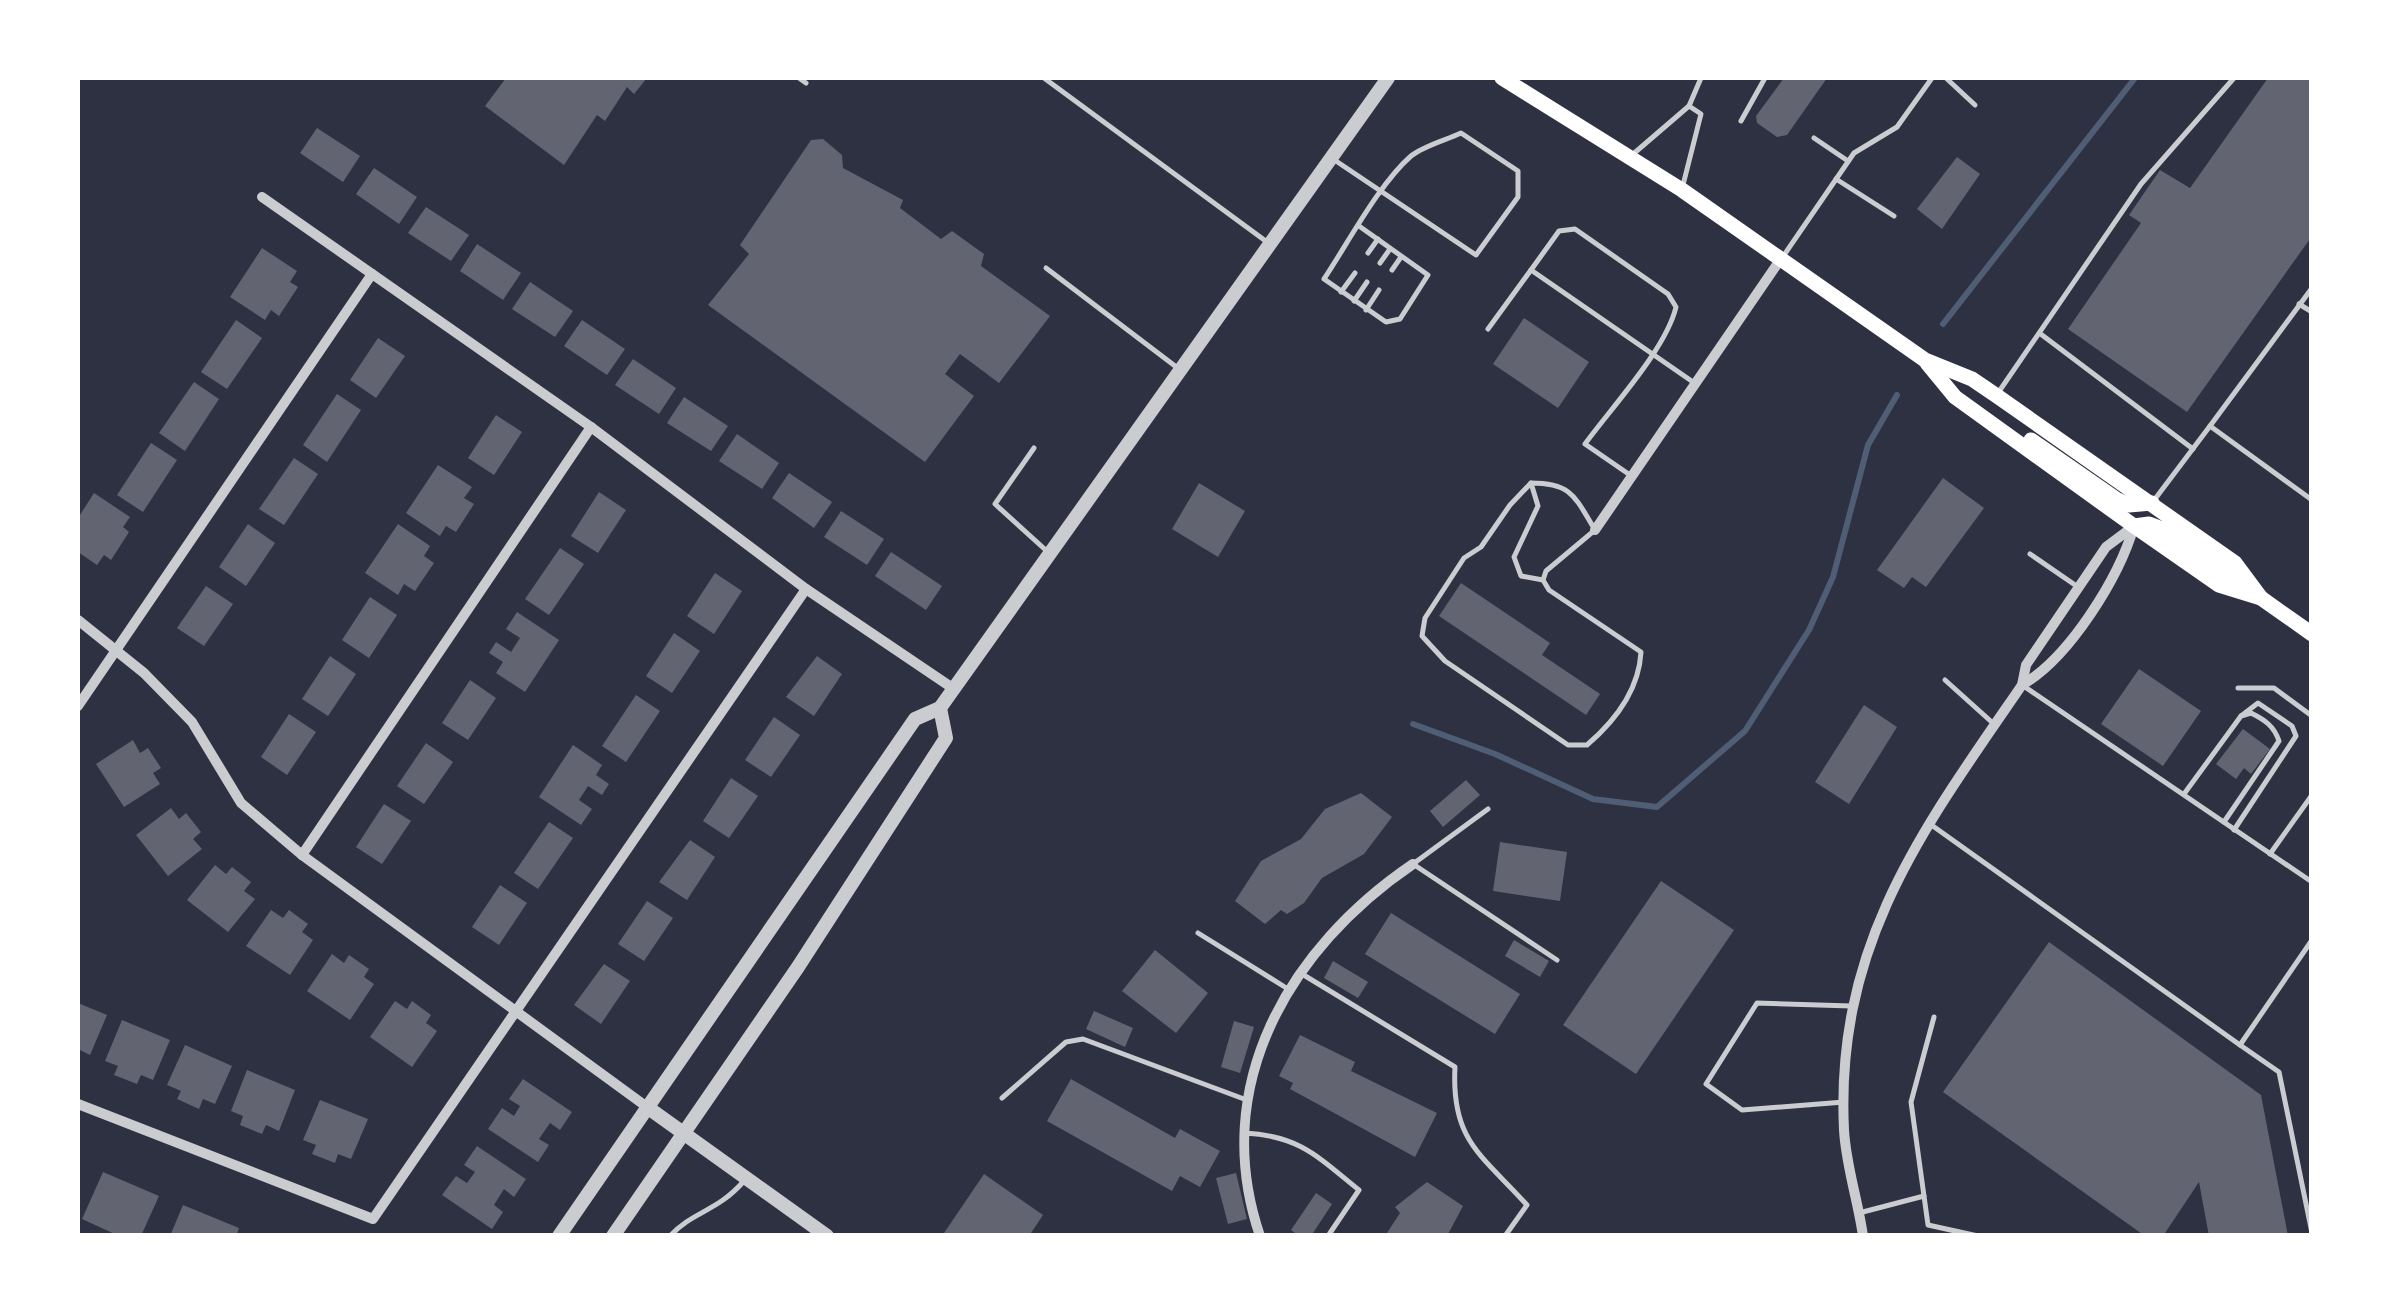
<svg xmlns="http://www.w3.org/2000/svg" width="2389" height="1313" font-family="Lora,serif">
	<rect width="100%" height="100%" fill="#2d3142"/>
	<g fill="none" stroke-linecap="round" stroke-linejoin="round">
		<!-- stream -->
		<g stroke="#4f5d75" stroke-width="6">
			<path d="M1943,324l192,-246"/>
			<path d="M1413,724l82,30 98,45 64,8 88,-76 64,-101 24,-53 35,-132 29,-50"/>
		</g>
	</g>
	<!-- building -->
	<g fill="#626471">
		<path d="M506,78h141l-13,16 -7,-7 -22,34 -8,-6 -33,50 -79,-59z"/>
		<path d="M1784,78h43l-40,57 -10,2 -20,-14 -1,-7z"/>
		<path d="M2268,78h44v158l-125,176 -119,-83 73,-106 -12,-8 31,-45 30,18z"/>
		<path d="M317,128l43,28 -17,26 -43,-29z"/>
		<path d="M823,139l19,16 1,13 60,32 -3,8 41,31 11,-8 32,23 -3,12 69,50 -51,67 -39,-29 -15,20 29,22 -49,66 -217,-157 41,-51 -9,-9 71,-105z"/>
		<path d="M1957,157l23,17 -38,55 -25,-20z"/>
		<path d="M374,168l43,29 -18,27 -43,-30z"/>
		<path d="M426,207l43,28 -18,26 -43,-28z"/>
		<path d="M477,244l44,29 -18,27 -43,-29z"/>
		<path d="M262,248l35,23 -7,11 8,5 -19,29 -8,-6 -6,10 -35,-23z"/>
		<path d="M530,282l43,29 -18,26 -43,-28z"/>
		<path d="M1524,318l65,44 -31,46 -65,-44z"/>
		<path d="M236,320l26,18 -35,51 -26,-17z"/>
		<path d="M582,320l43,29 -18,26 -43,-29z"/>
		<path d="M378,338l27,18 -29,42 -26,-18z"/>
		<path d="M633,359l43,29 -17,26 -44,-29z"/>
		<path d="M194,382l25,17 -34,52 -26,-18z"/>
		<path d="M337,394l24,16 -34,52 -24,-17z"/>
		<path d="M684,397l44,29 -17,25 -44,-28z"/>
		<path d="M496,415l26,17 -28,43 -26,-17z"/>
		<path d="M737,434l42,29 -17,26 -43,-28z"/>
		<path d="M151,443l26,17 -34,52 -26,-17z"/>
		<path d="M294,458l24,16 -34,51 -25,-16z"/>
		<path d="M438,465l34,22 -8,11 10,6 -18,28 -10,-6 -6,10 -34,-23z"/>
		<path d="M789,473l43,29 -18,26 -42,-30z"/>
		<path d="M1943,478l41,30 -58,79 -14,-10 -8,11 -27,-18z"/>
		<path d="M1199,483l46,28 -27,46 -46,-28z"/>
		<path d="M599,492l27,18 -28,43 -27,-17z"/>
		<path d="M94,493l36,24 -7,10 6,5 -18,28 -7,-5 -7,10 -19,-13v-34z"/>
		<path d="M841,511l43,28 -17,26 -43,-28z"/>
		<path d="M248,524l27,19 -29,43 -27,-19z"/>
		<path d="M398,524l32,22 -6,10 10,7 -19,28 -11,-7 -6,11 -33,-22z"/>
		<path d="M560,548l24,16 -35,51 -24,-16z"/>
		<path d="M891,552l51,34 -16,24 -51,-34z"/>
		<path d="M715,573l27,18 -28,43 -27,-18z"/>
		<path d="M1461,583l89,60 -8,12 58,39 -14,21 -147,-99z"/>
		<path d="M206,586l27,18 -29,42 -27,-18z"/>
		<path d="M370,597l27,18 -28,43 -27,-18z"/>
		<path d="M517,612l42,28 -34,52 -29,-19 7,-11 -14,-9 7,-11 15,10 9,-14 -14,-9z"/>
		<path d="M674,633l26,18 -28,42 -26,-17z"/>
		<path d="M330,656l26,18 -28,42 -26,-17z"/>
		<path d="M817,656l25,18 -28,42 -28,-19z"/>
		<path d="M2139,669l62,42 -38,55 -62,-42z"/>
		<path d="M470,680l26,18 -28,42 -26,-17z"/>
		<path d="M636,695l24,16 -34,51 -24,-16z"/>
		<path d="M1864,705l33,22 -48,77 -34,-22z"/>
		<path d="M289,714l27,18 -29,43 -26,-18z"/>
		<path d="M774,717l26,18 -29,42 -26,-17z"/>
		<path d="M2243,729l27,20 -19,25 -7,-6 -8,11 -20,-15z"/>
		<path d="M133,740l7,13 8,-5 13,20 -8,5 7,11 -36,23 -28,-43z"/>
		<path d="M426,743l27,19 -29,42 -27,-18z"/>
		<path d="M573,745l29,20 -6,10 13,9 -7,11 -14,-9 -9,14 13,9 -11,16 -42,-28z"/>
		<path d="M731,778l27,18 -29,42 -26,-17z"/>
		<path d="M1466,780l14,15 -37,32 -13,-16z"/>
		<path d="M1361,793l31,24 -28,37 -42,24 -18,25 -17,11 -6,-4 -16,14 -30,-23 26,-40 40,-22 24,-30z"/>
		<path d="M384,804l27,17 -29,43 -26,-17z"/>
		<path d="M171,808l8,11 7,-6 15,19 -8,7 9,10 -34,27 -32,-41z"/>
		<path d="M549,822l24,16 -35,51 -24,-16z"/>
		<path d="M690,840l25,17 -28,43 -28,-18z"/>
		<path d="M1500,842l67,10 -7,49 -67,-10z"/>
		<path d="M215,865l11,9 6,-7 19,15 -7,9 11,8 -27,33 -41,-32z"/>
		<path d="M1661,881l73,49 -98,144 -73,-49z"/>
		<path d="M500,885l27,18 -28,42 -27,-18z"/>
		<path d="M647,901l26,17 -29,43 -26,-17z"/>
		<path d="M271,910l12,8 6,-8 19,14 -6,8 11,8 -23,35 -44,-29z"/>
		<path d="M1391,913l129,81 -25,40 -130,-80z"/>
		<path d="M1514,940l35,21 -9,16 -35,-21z"/>
		<path d="M2049,942l212,153 27,141h-79l-10,-54 -36,54h-18l-202,-144z"/>
		<path d="M1155,950l53,43 -32,40 -54,-42z"/>
		<path d="M332,954l12,9 5,-8 20,14 -5,8 10,7 -24,36 -43,-29z"/>
		<path d="M1333,961l35,21 -10,16 -34,-20z"/>
		<path d="M604,964l26,17 -29,43 -27,-19z"/>
		<path d="M395,1001l12,8 5,-8 19,14 -5,8 11,8 -25,36 -42,-30z"/>
		<path d="M78,1003l29,12 -17,40 -12,-6z"/>
		<path d="M1094,1011l39,17 -8,19 -39,-18z"/>
		<path d="M122,1020l48,20 -17,40 -12,-5 -4,9 -23,-9 4,-9 -13,-5z"/>
		<path d="M1234,1021l20,6 -14,46 -19,-6z"/>
		<path d="M1300,1035l55,27 -4,9 86,42 -22,44 -125,-68 3,-6 -14,-7z"/>
		<path d="M185,1045l47,21 -17,38 -12,-5 -4,10 -22,-10 4,-8 -14,-6z"/>
		<path d="M247,1070l48,20 -16,41 -13,-6 -4,9 -22,-9 3,-9 -12,-5z"/>
		<path d="M523,1079l49,33 -12,18 -10,-7 -11,16 10,6 -11,17 -50,-33 14,-21 12,8 6,-10 -11,-7z"/>
		<path d="M1071,1079l104,59 5,-9 40,22 -20,36 -20,-11 -8,15 -125,-70z"/>
		<path d="M320,1100l48,19 -17,40 -13,-5 -3,9 -23,-9 4,-9 -13,-5z"/>
		<path d="M477,1146l49,33 -12,18 -10,-8 -10,16 9,7 -11,17 -50,-34 14,-19 11,7 8,-11 -11,-7z"/>
		<path d="M103,1172l56,24 -18,40h-22l-37,-17z"/>
		<path d="M1236,1173l11,46 -19,5 -12,-46z"/>
		<path d="M984,1174l59,41 -14,21h-87z"/>
		<path d="M1427,1182l36,24 -16,30h-62l15,-23 -5,-6z"/>
		<path d="M1316,1193l16,11 -21,32h-12l-8,-6z"/>
		<path d="M183,1205l56,23 -3,8h-66z"/>
	</g>
	<g fill="none" stroke-linecap="round" stroke-linejoin="round">
		<!-- service -->
		<g stroke="#caccd0" stroke-width="5">
			<path d="M799,78l7,5"/>
			<path d="M1044,78l223,164"/>
			<path d="M1946,78l29,27"/>
			<path d="M1741,121l24,-43"/>
			<path d="M1814,138l34,23"/>
			<path d="M1632,155l57,-49 12,-28"/>
			<path d="M1333,159l143,96 42,-58v-26l-57,-38c-15,7 -38,13 -50,23 -32,28 -63,87 -87,123l62,43 14,-3 28,-44 -69,-49"/>
			<path d="M1836,179l58,37"/>
			<path d="M1683,185l18,-71 -12,-8"/>
			<path d="M1368,253l10,-14"/>
			<path d="M1782,258l72,-105 43,-26 35,-49"/>
			<path d="M1380,263l10,-14"/>
			<path d="M1046,268l133,101"/>
			<path d="M1392,270l9,-13"/>
			<path d="M1341,292l14,-19"/>
			<path d="M1354,301l13,-19"/>
			<path d="M2299,304l13,8"/>
			<path d="M1366,310l13,-20"/>
			<path d="M1488,329l43,-59"/>
			<path d="M2042,335l151,114"/>
			<path d="M1998,393l143,-209 93,-106"/>
			<path d="M2210,426l102,-138"/>
			<path d="M1034,448l-39,56 54,49"/>
			<path d="M1630,475l-45,-31c27,-37 81,-95 91,-137l-8,-13 -93,-65 -16,2 -28,39 162,112"/>
			<path d="M1531,483c41,0 44,14 64,47l-49,41 -3,9 6,10 92,62c-2,37 -26,69 -54,93h-19l-123,-84 -23,-25 3,-18 39,-60 17,-11 29,-42z"/>
			<path d="M1531,483l7,23 -24,51 7,19 22,4"/>
			<path d="M2155,499l55,-73 102,74"/>
			<path d="M2030,554l48,33"/>
			<path d="M1945,680l50,45"/>
			<path d="M2025,687l287,195"/>
			<path d="M2238,688h36l38,28"/>
			<path d="M2184,794l57,-78 10,-3c14,7 23,13 28,28l-55,81"/>
			<path d="M1488,809l-75,55 144,96"/>
			<path d="M1930,824l310,221 72,-105"/>
			<path d="M2234,830l62,-94 -4,-10 -34,-23 -17,13"/>
			<path d="M2270,854l42,-59"/>
			<path d="M1198,933l90,56"/>
			<path d="M1302,974l153,93c-4,74 27,88 72,138l-22,31"/>
			<path d="M1934,1017l-23,85 17,123 50,11"/>
			<path d="M2240,1045l39,27 33,161"/>
			<path d="M1002,1098l64,-56 17,-3 161,60"/>
			<path d="M1844,1102l-102,8 -36,-26 51,-81 94,3"/>
			<path d="M1245,1133c55,3 73,24 114,57l-31,46"/>
			<path d="M1859,1213l65,-17"/>
			<path d="M670,1236c23,-25 47,-24 74,-55"/>
		</g>
		<!-- minor -->
		<g stroke="#caccd0" stroke-width="10">
			<path d="M262,197l329,230 215,162 148,100"/>
			<path d="M1595,530l185,-270"/>
			<path d="M78,620l66,53 48,49 49,81 61,52 345,252"/>
			<path d="M2022,685c47,-27 97,-107 112,-159"/>
			<path d="M78,706l294,-432"/>
			<path d="M302,855l289,-428"/>
			<path d="M78,1104l295,115 433,-630"/>
			<path d="M1260,1236c-51,-150 28,-287 153,-372"/>
			<path d="M1863,1236c-5,-36 -17,-70 -19,-106 -9,-186 79,-301 178,-445l4,-20 80,-118 28,-21"/>
		</g>
		<!-- tertiary -->
		<g stroke="#caccd0" stroke-width="14">
			<path d="M647,1107l180,129"/>
			<path d="M559,1236l356,-517 25,-11 448,-630"/>
			<path d="M613,1236l185,-269 148,-229 -6,-30"/>
		</g>
		<!-- secondary -->
		<g stroke="#fff" stroke-width="15">
			<path d="M1502,78l180,112 243,170 47,19 25,17 238,167 26,35"/>
			<path d="M1927,363l28,34 179,129 85,59 42,13 51,36"/>
			<path d="M2031,440l85,59 13,6 23,-2"/>
			<path d="M2134,526l15,-2 16,6 84,60"/>
		</g>
	</g>
	<!-- border -->
	<rect width="2389" height="1313" fill="none" stroke="#ffffff" stroke-width="160"/>
</svg>
